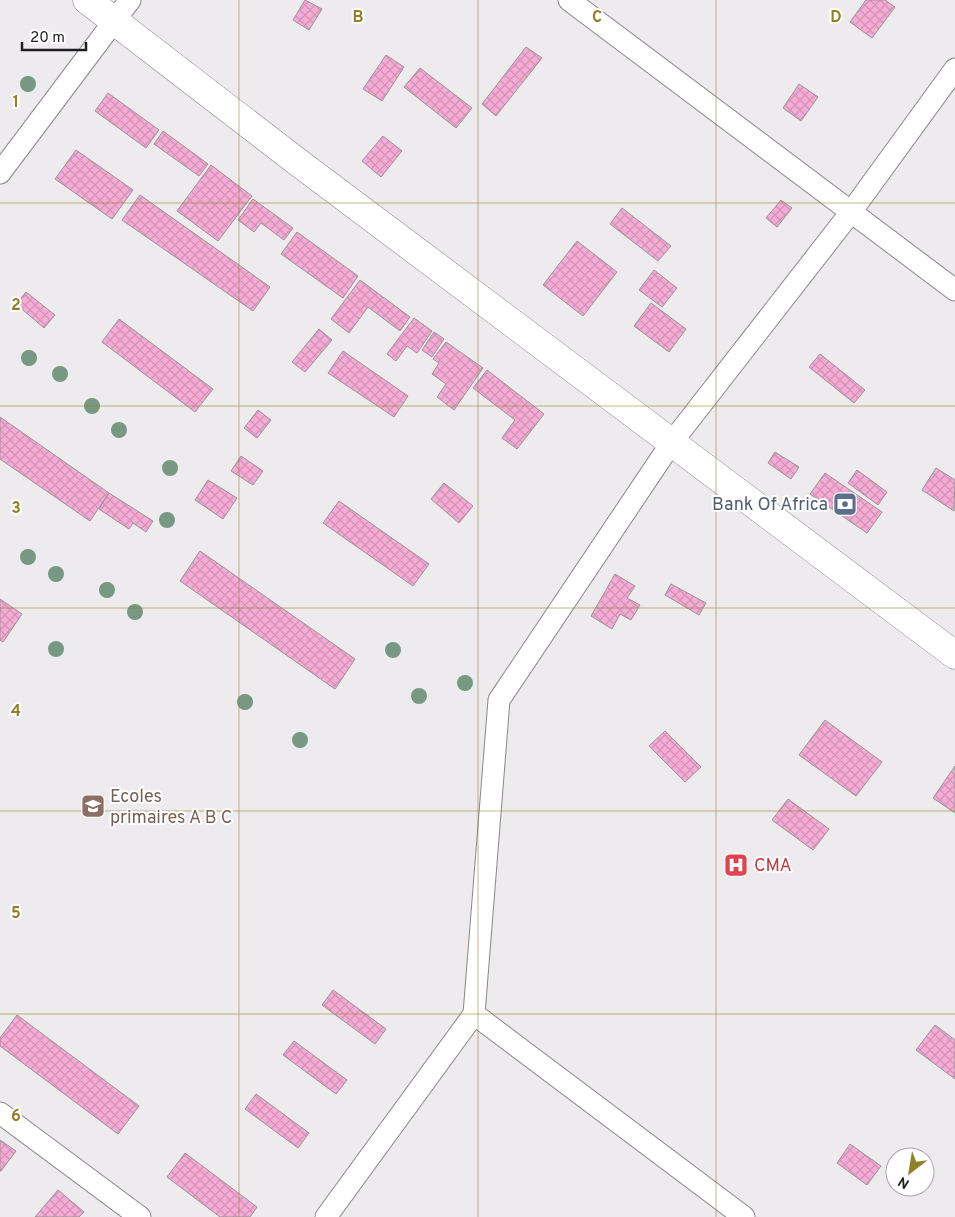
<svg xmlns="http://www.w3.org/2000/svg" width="955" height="1217" font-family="Overpass,sans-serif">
	<defs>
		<pattern id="building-cross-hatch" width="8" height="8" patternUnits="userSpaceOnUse" patternTransform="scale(1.25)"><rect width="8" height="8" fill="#f6abd4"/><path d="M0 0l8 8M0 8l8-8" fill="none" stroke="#d293b6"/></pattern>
	</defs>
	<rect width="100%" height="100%" fill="#edebee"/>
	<!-- building -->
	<g fill="url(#building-cross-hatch)" stroke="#989597">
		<path d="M305,0l17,9 -13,21 -16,-10z"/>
		<path d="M866,0h19l10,7 -23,31 -22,-16z"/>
		<path d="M526,47l16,11 -46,58 -14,-12z"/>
		<path d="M386,55l18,12 -22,34 -19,-12z"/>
		<path d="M420,68l52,40 -16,20 -52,-41z"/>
		<path d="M799,84l19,13 -17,24 -18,-13z"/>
		<path d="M108,93l51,37 -13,18 -51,-37z"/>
		<path d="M163,131l45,33 -9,12 -45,-32z"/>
		<path d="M383,136l19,15 -21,26 -19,-16z"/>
		<path d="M76,150l57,40 -21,29 -57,-40z"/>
		<path d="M211,165l41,31 -34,45 -41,-30z"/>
		<path d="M140,195l130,92 -17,24 -131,-91z"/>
		<path d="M253,199l40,29 -9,12 -23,-17 -7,9 -16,-12z"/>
		<path d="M781,200l11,8 -15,19 -11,-9z"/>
		<path d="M622,208l49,38 -13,15 -48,-37z"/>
		<path d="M297,232l61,44 -15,22 -62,-44z"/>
		<path d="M577,241l40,31 -34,44 -40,-31z"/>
		<path d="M654,270l23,18 -15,19 -23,-17z"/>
		<path d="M360,280l50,37 -10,14 -32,-24 -19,26 -18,-14z"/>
		<path d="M26,292l29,23 -11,13 -28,-24z"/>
		<path d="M651,303l35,26 -17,23 -35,-26z"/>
		<path d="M414,318l18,13 -15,22 -10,-7 -11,15 -9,-7z"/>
		<path d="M119,319l94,70 -18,23 -93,-70z"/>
		<path d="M319,329l13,11 -27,32 -13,-10z"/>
		<path d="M434,332l10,7 -12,18 -10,-7z"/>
		<path d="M446,342l37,26 -29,42 -17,-13 9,-13 -14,-10 7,-11 -6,-4z"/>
		<path d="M343,351l65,45 -14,21 -66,-44z"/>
		<path d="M820,354l45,36 -11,13 -45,-36z"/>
		<path d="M487,370l57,44 -27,35 -15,-11 13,-18 -42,-32z"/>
		<path d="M258,410l13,10 -14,18 -13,-10z"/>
		<path d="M0,417l109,76 -19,28 -90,-62z"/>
		<path d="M775,452l24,15 -8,12 -23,-16z"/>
		<path d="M241,456l22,15 -10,14 -22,-14z"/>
		<path d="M936,468l19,12 -1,31 -32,-21z"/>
		<path d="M857,470l30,22 -9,13 -30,-22z"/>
		<path d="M825,473l57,39 -15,21 -57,-39z"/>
		<path d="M208,480l29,18 -14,21 -28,-19z"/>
		<path d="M444,483l29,23 -14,17 -28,-24z"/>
		<path d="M109,493l44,28 -7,11 -13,-9 -4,6 -30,-20z"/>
		<path d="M339,501l90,63 -16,22 -90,-63z"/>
		<path d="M200,551l155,108 -20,30 -155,-108z"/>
		<path d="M615,574l20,12 -8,12 13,7 -9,15 -11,-6 -8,15 -21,-13z"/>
		<path d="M671,584l35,19 -7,12 -34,-20z"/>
		<path d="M0,599l22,15 -19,28 -3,-2z"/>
		<path d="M825,720l57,42 -26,34 -57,-41z"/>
		<path d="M665,731l36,36 -16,15 -36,-36z"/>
		<path d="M955,766v47l-22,-15z"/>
		<path d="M788,799l41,30 -16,21 -41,-30z"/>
		<path d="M333,990l53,39 -11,15 -53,-39z"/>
		<path d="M17,1015l122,91 -21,28 -118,-88v-8z"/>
		<path d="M935,1025l20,15v39l-39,-29z"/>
		<path d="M294,1041l53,39 -11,14 -53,-39z"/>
		<path d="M256,1094l53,39 -11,15 -53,-39z"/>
		<path d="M0,1140l16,11 -15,20h-1z"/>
		<path d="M850,1144l31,22 -14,19 -30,-22z"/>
		<path d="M185,1153l72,54 -7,10h-30l-53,-40z"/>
		<path d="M58,1190l26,22 -5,5h-44z"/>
	</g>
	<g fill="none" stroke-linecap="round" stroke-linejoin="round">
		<!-- street casing -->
		<g stroke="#89888a" stroke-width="23">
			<g id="street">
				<path d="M569,0l386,290"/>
				<path d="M0,173l130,-173"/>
				<path d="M474,1014l270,203"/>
				<path d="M0,1113l140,104"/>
				<path d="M326,1217l148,-203 25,-314 173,-258 179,-230 104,-143"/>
			</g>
		</g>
		<!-- highway casing -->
		<g stroke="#89888a" stroke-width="29">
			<path id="highway" d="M87,0l212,163 656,492"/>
		</g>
		<!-- street -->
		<use href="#street" stroke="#fff" stroke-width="21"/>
		<!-- highway -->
		<use href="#highway" stroke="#fff" stroke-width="28"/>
	</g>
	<!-- trees -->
	<g fill="#779882">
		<circle cx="28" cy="84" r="8"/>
		<circle cx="29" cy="358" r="8"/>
		<circle cx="60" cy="374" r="8"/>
		<circle cx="92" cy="406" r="8"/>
		<circle cx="119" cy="430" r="8"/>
		<circle cx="170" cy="468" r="8"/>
		<circle cx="167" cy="520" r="8"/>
		<circle cx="28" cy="557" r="8"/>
		<circle cx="56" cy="574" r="8"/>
		<circle cx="107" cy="590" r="8"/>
		<circle cx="135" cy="612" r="8"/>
		<circle cx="56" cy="649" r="8"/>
		<circle cx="393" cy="650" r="8"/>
		<circle cx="465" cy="683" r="8"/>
		<circle cx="419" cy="696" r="8"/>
		<circle cx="245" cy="702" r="8"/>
		<circle cx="300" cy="740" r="8"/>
	</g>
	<!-- grid -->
	<path fill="none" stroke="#8e8229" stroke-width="1" stroke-opacity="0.55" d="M239,0v1217M478,0v1217M716,0v1217M0,203h955M0,406h955M0,608h955M0,811h955M0,1014h955"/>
	<!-- icons -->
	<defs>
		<g id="bank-square" transform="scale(1.25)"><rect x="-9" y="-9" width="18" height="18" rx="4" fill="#5c6f8a" stroke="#fff"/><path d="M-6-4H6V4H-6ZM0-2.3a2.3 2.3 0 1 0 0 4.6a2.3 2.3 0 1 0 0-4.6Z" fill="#fff"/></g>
		<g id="school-square" transform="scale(1.25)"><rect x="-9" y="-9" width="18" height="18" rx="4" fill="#8d6e63" stroke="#fff"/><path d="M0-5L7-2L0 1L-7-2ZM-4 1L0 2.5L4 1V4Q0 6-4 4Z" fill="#fff"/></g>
		<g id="hospital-square" transform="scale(1.25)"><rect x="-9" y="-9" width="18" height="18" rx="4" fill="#e0444e" stroke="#fff"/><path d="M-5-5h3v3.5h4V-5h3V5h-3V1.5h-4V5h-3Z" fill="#fff"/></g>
	</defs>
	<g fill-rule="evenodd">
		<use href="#bank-square" x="845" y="504"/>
		<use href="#school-square" x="93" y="806"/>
		<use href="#hospital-square" x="736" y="865"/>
	</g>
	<g text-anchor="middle" stroke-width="4" stroke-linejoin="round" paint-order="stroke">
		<!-- service labels -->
		<g font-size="18" fill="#4e5e75" stroke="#fff" text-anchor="end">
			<text x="828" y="510">Bank Of Africa</text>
		</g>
		<!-- education labels -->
		<g font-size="18" fill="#785e54" stroke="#fff" text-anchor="start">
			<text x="110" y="802">Ecoles<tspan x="110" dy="21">primaires A B C</tspan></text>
		</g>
		<!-- health labels -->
		<g font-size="18" fill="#be3a42" stroke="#fff" text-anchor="start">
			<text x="754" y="871">CMA</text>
		</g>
	</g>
	<g font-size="16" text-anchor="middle" font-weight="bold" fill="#8e8229" stroke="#fff" stroke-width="4" stroke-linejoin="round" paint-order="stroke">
		<text x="358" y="22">B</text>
		<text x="597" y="22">C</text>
		<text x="836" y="22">D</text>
		<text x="16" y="107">1</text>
		<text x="16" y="310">2</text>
		<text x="16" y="513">3</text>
		<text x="16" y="716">4</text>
		<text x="16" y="918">5</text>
		<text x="16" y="1121">6</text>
	</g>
	<!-- north arrow -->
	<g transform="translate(910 1172) rotate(211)"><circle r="24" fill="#ffffff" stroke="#a5a5a5"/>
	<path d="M0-4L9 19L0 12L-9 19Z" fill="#8e8229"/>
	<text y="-8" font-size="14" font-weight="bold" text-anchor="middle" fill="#1f1e1f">N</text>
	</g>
	<!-- scale -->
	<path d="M22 42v8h64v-8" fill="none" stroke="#1f1e1f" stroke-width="2.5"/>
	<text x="30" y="42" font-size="15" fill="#1f1e1f" stroke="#ffffff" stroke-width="4" paint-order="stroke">20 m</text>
</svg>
